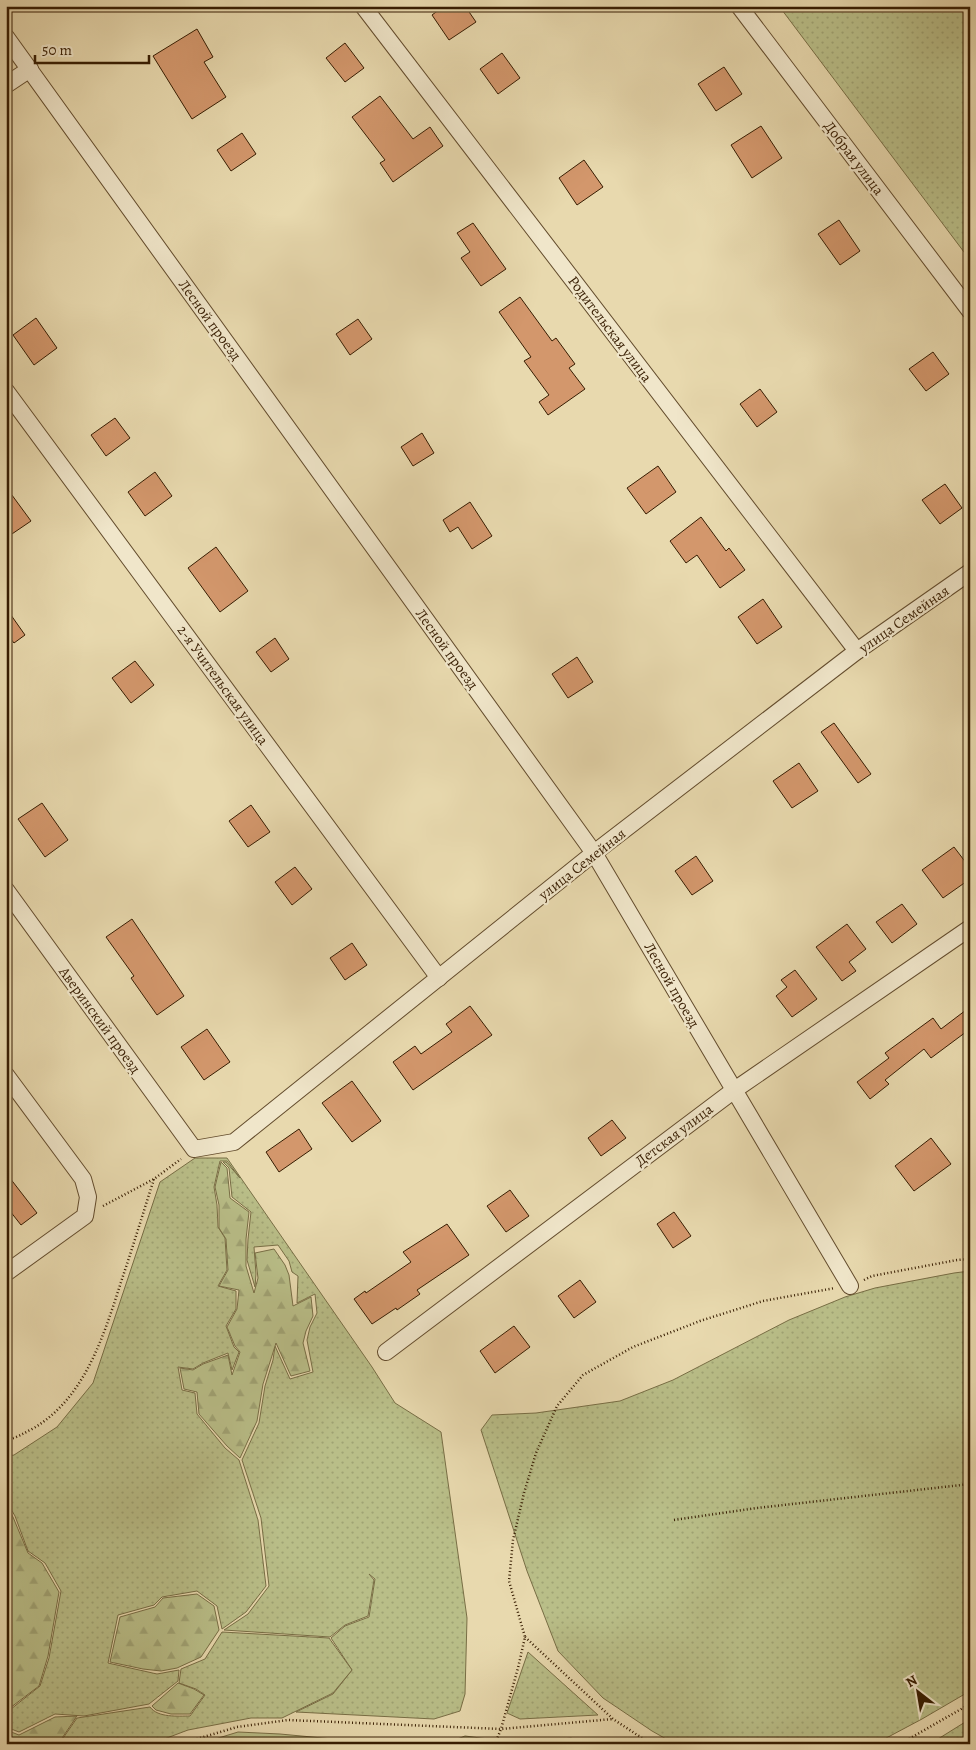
<svg xmlns="http://www.w3.org/2000/svg" width="976" height="1750" font-family="Alegreya,serif">
	<defs>
		<pattern id="grass-dots" width="8" height="8" patternUnits="userSpaceOnUse" patternTransform="scale(1.25)"><rect width="8" height="8" fill="#b9be88"/><path d="M2 2h.1M6 6h.1" fill="none" stroke="#a0a374" stroke-width="1.8" stroke-linecap="round"/></pattern>
		<pattern id="forest-firs" width="22" height="20" patternUnits="userSpaceOnUse" patternTransform="scale(1.25)"><rect width="22" height="20" fill="#b9be88"/><path d="M5 1l3.5 6h-7zM16 11l3.5 6h-7z" fill="#a0a374"/></pattern>
	</defs>
	<rect width="100%" height="100%" fill="#e8d9ae"/>
	<filter id="stains"><feTurbulence type="fractalNoise" baseFrequency=".004" numOctaves="4"/><feColorMatrix values="0 0 0 0 .2 0 0 0 0 .09 0 0 0 0 .02 0 0 0 .5 -.17"/></filter>
	<radialGradient id="worn" r=".72"><stop offset=".6" stop-color="#630" stop-opacity="0"/><stop offset="1" stop-color="#630" stop-opacity=".3"/></radialGradient>
	<!-- grass -->
	<g fill="url(#grass-dots)" stroke="#786e45">
		<path d="M779,6h191v254z"/>
		<path d="M195,1158h32l145,209 23,36 46,29 26,186 -2,76 -5,17 -26,8 -138,-7 37,-18 19,-24 -21,-32 14,-12 24,-9 6,-38 -6,-5 5,6 -6,36 -23,9 -15,12 -106,-7 24,-16 21,-28 -8,-68 -19,-58 17,-37 6,-37 8,-26 2,-14 15,33 23,-7 -6,-32 3,-13 7,-14 -2,-19 -18,9 1,-27 -6,-4 -3,-11 -11,-16 -24,2 2,27 -1,13 -8,-27 1,-21 3,-27 -19,-15 -3,-29 -6,-6h3l14,16 -13,-17h-7l-6,26 3,18 1,22 7,11 2,32 -9,16 18,5v18l-10,17 8,21 5,5 -7,18 -4,-17 -25,10 -10,6 -15,-2 4,23 13,3 2,21 28,34 14,12 19,60 8,66 -20,26 -24,17 -5,-23 -20,-15 -35,6 -8,8 -36,10 -10,48 49,11 22,-4 -1,11 -29,23 -65,12 -29,-2 -36,18 -13,-5v-14l34,-27 9,-28 12,-67 -16,-28 -17,-12 -13,-35 -9,-15v-44l8,-2 43,-28 36,-44 67,-201z"/>
		<path d="M970,1271v420l-48,28 -47,25h-200l-23,-13 -49,-33 -45,-47 -31,-80 -46,-141 11,-15 44,-2 84,-12 53,-21 116,-60 56,-23 30,-9 79,-15z"/>
		<path d="M222,1632l107,6 23,32 -19,23 -51,25h-31l-63,12 -37,14h-92l18,-26 73,-11c8,11 28,9 40,9l15,-21 -9,-6 -17,-6 2,-14 24,-10z"/>
		<path d="M528,1652l70,63 -78,4 -13,-6z"/>
		<path d="M970,1719v25h-40z"/>
	</g>
	<!-- forest -->
	<g fill="url(#forest-firs)" stroke="#786e45">
		<path d="M221,1162l6,6 3,30 19,14 -3,27v27l8,27 4,-15 -3,-25 19,-4 11,16 4,10 4,31 18,-9 2,19 -7,15 -3,12 7,28 -19,5 -15,-33 -13,41 -6,37 -17,37 -13,-12 -28,-32 -2,-22 -13,-3 -4,-21 13,2 10,-6 25,-9 4,20 8,-23 -5,-6 -8,-19 10,-18 2,-19 -20,-4 9,-16 -2,-31 -7,-11v-23l-4,-18z"/>
		<path d="M6,1505l7,12 15,36 14,10 17,29 -11,64 -9,30 -33,25z"/>
		<path d="M197,1594l17,12 5,24 -18,27 -24,11 -16,3 -18,-2 -33,-7 10,-45 35,-10 8,-9z"/>
		<path d="M178,1683l16,6 10,6 -14,19h-19l-15,-4 -4,-4z"/>
		<path d="M77,1716l-19,28h-52v-14l13,5 36,-18z"/>
	</g>
	<!-- garden -->
	<g fill="#b9be88" stroke="#786e45">
		<path d="M238,1732l42,2 106,10h-187z"/>
		<path d="M465,1736l46,6h25l35,-4 16,6h-142z"/>
	</g>
	<!-- building -->
	<g fill="#d3976c" stroke="#371d02">
		<path d="M444,6h21l11,16 -27,18 -17,-25z"/>
		<path d="M197,29l16,28 -9,5 22,35 -34,22 -39,-63z"/>
		<path d="M345,43l19,25 -19,14 -19,-24z"/>
		<path d="M502,53l18,25 -22,16 -18,-25z"/>
		<path d="M724,67l18,27 -26,17 -18,-27z"/>
		<path d="M380,96l33,43 17,-12 13,19 -50,36 -13,-19 5,-3 -33,-43z"/>
		<path d="M761,126l21,32 -30,20 -21,-33z"/>
		<path d="M242,133l14,21 -25,17 -14,-21z"/>
		<path d="M584,160l19,27 -26,18 -18,-27z"/>
		<path d="M839,220l21,31 -20,14 -22,-31z"/>
		<path d="M473,223l33,46 -25,17 -20,-28 9,-6 -13,-19z"/>
		<path d="M520,297l32,44 4,-3 19,26 -6,4 16,21 -37,26 -9,-13 10,-7 -25,-34 7,-4 -32,-45z"/>
		<path d="M36,318l21,30 -23,17 -21,-30z"/>
		<path d="M358,319l14,20 -22,16 -14,-21z"/>
		<path d="M933,352l16,22 -23,17 -17,-22z"/>
		<path d="M760,389l17,23 -20,15 -17,-23z"/>
		<path d="M115,418l15,20 -24,18 -15,-21z"/>
		<path d="M422,433l12,20 -21,13 -12,-19z"/>
		<path d="M658,466l18,26 -30,22 -19,-26z"/>
		<path d="M155,472l17,24 -27,20 -17,-24z"/>
		<path d="M945,484l17,24 -22,16 -18,-24z"/>
		<path d="M6,487l25,34 -25,17z"/>
		<path d="M470,502l22,34 -20,13 -14,-22 -8,5 -7,-12z"/>
		<path d="M701,517l25,34 3,-3 16,22 -25,18 -23,-33 -11,8 -16,-22z"/>
		<path d="M216,547l32,44 -28,21 -32,-44z"/>
		<path d="M763,599l19,28 -25,17 -19,-27z"/>
		<path d="M6,608l19,27 -11,8 -8,-10z"/>
		<path d="M275,638l14,21 -18,13 -15,-20z"/>
		<path d="M577,657l16,25 -25,16 -16,-24z"/>
		<path d="M135,661l19,24 -23,18 -19,-25z"/>
		<path d="M834,723l37,51 -13,9 -37,-51z"/>
		<path d="M799,763l19,28 -26,17 -19,-27z"/>
		<path d="M42,803l26,37 -23,17 -27,-38z"/>
		<path d="M251,805l19,27 -22,15 -19,-26z"/>
		<path d="M954,847l16,21v11l-27,19 -21,-28z"/>
		<path d="M696,856l17,25 -21,14 -17,-24z"/>
		<path d="M295,867l17,22 -20,16 -17,-23z"/>
		<path d="M902,904l15,20 -25,19 -16,-21z"/>
		<path d="M132,919l52,77 -27,19 -26,-37 3,-2 -28,-39z"/>
		<path d="M847,924l19,25 -17,13 7,9 -14,10 -26,-34z"/>
		<path d="M352,943l15,22 -22,15 -15,-22z"/>
		<path d="M795,970l22,29 -25,18 -16,-21 11,-9 -6,-7z"/>
		<path d="M470,1006l22,29 -79,55 -20,-28 22,-16 6,8 31,-22 -6,-8z"/>
		<path d="M970,1007v22l-39,29 -7,-9 -39,31 4,4 -19,15 -13,-17 32,-24 -4,-5 48,-35 8,11z"/>
		<path d="M207,1029l23,33 -26,18 -23,-33z"/>
		<path d="M352,1081l29,40 -29,21 -30,-39z"/>
		<path d="M612,1120l14,18 -25,18 -13,-18z"/>
		<path d="M299,1129l13,20 -33,23 -13,-20z"/>
		<path d="M931,1138l20,26 -37,27 -19,-25z"/>
		<path d="M6,1173l31,40 -16,12 -15,-19z"/>
		<path d="M510,1190l19,26 -23,16 -19,-26z"/>
		<path d="M674,1212l17,24 -18,12 -16,-24z"/>
		<path d="M447,1224l22,31 -52,35 3,4 -23,16 -1,-2 -24,16 -18,-25 11,-8 1,2 45,-31 -8,-10z"/>
		<path d="M580,1280l16,22 -22,16 -16,-22z"/>
		<path d="M514,1326l16,21 -35,26 -15,-22z"/>
	</g>
	<g fill="none" stroke-linecap="round" stroke-linejoin="round">
		<!-- street casing -->
		<g stroke="#634c2d" stroke-width="18">
			<g id="street">
				<path d="M363,6l494,645"/>
				<path d="M739,6l231,305"/>
				<path d="M6,37l588,816 256,433"/>
				<path d="M6,85l24,-16"/>
				<path d="M6,391l433,587"/>
				<path d="M6,890l188,259 40,-7 360,-289 263,-202 113,-79"/>
				<path d="M6,1075l77,104 5,18 -3,19 -79,57"/>
				<path d="M386,1352l347,-261 237,-163"/>
			</g>
		</g>
		<!-- path -->
		<g stroke="#371d02" stroke-width="2.5" stroke-dasharray="1 2.5" stroke-linecap="butt">
			<path d="M103,1206l51,-27 27,-20"/>
			<path d="M864,1280l8,-4 85,-16 13,-1"/>
			<path d="M6,1440c11,-2 18,-7 28,-12 55,-33 72,-101 91,-158 10,-30 19,-60 29,-91"/>
			<path d="M674,1520l83,-12 213,-24"/>
			<path d="M525,1637l88,82 38,25"/>
			<path d="M180,1744l57,-17 51,-7 213,9 17,-61 7,-31 -16,-56 4,-41 11,-47 12,-40 21,-47 26,-31 50,-28 67,-26 63,-20 72,-13"/>
			<path d="M495,1744l6,-15 112,-10"/>
			<path d="M900,1744l70,-40"/>
		</g>
		<!-- street -->
		<use href="#street" stroke="#f0e6ca" stroke-width="16"/>
	</g>
	<g text-anchor="middle" stroke-width="4.5" stroke-linejoin="round" paint-order="stroke">
		<!-- street labels -->
		<g font-size="15" fill="#371d02" stroke="#f0e6ca">
			<text transform="translate(854 158) rotate(53)" y="5">Добрая улица</text>
			<text transform="translate(210 320) rotate(54)" y="5">Лесной проезд</text>
			<text transform="translate(610 329) rotate(53)" y="5">Родительская улица</text>
			<text transform="translate(904 619) rotate(-35)" y="5">улица Семейная</text>
			<text transform="translate(447 649) rotate(54)" y="5">Лесной проезд</text>
			<text transform="translate(223 685) rotate(54)" y="5">2-я Учительская улица</text>
			<text transform="translate(582 864) rotate(-38)" y="5">улица Семейная</text>
			<text transform="translate(672 985) rotate(60)" y="5">Лесной проезд</text>
			<text transform="translate(100 1020) rotate(54)" y="5">Аверинский проезд</text>
			<text transform="translate(674 1135) rotate(-37)" y="5">Детская улица</text>
		</g>
	</g>
	<!-- margin -->
	<rect width="976" height="1750" fill="none" stroke="#e8d9ae" stroke-width="25"/>
	<rect x="8" y="8" width="961" height="1735" fill="none" stroke="#371d02" stroke-width="2.5"/>
	<rect x="12" y="12" width="951" height="1725" fill="none" stroke="#371d02"/>
	<!-- north arrow -->
	<g transform="translate(918 1692) rotate(329)" stroke="#f0e6ca" stroke-width="4" paint-order="stroke">
	<path d="M0-4L9 19L0 12L-9 19Z" fill="#371d02"/>
	<text y="-8" font-size="14" font-weight="bold" text-anchor="middle" fill="#371d02">N</text>
	</g>
	<!-- scale -->
	<path d="M35 55v8h114v-8" fill="none" stroke="#371d02" stroke-width="2.5"/>
	<text x="42" y="55" font-size="15" fill="#371d02" stroke="#f0e6ca" stroke-width="4" paint-order="stroke">50 m</text>
	<rect width="100%" height="100%" filter="url(#stains)"/>
	<rect width="100%" height="100%" fill="url(#worn)"/>
</svg>
